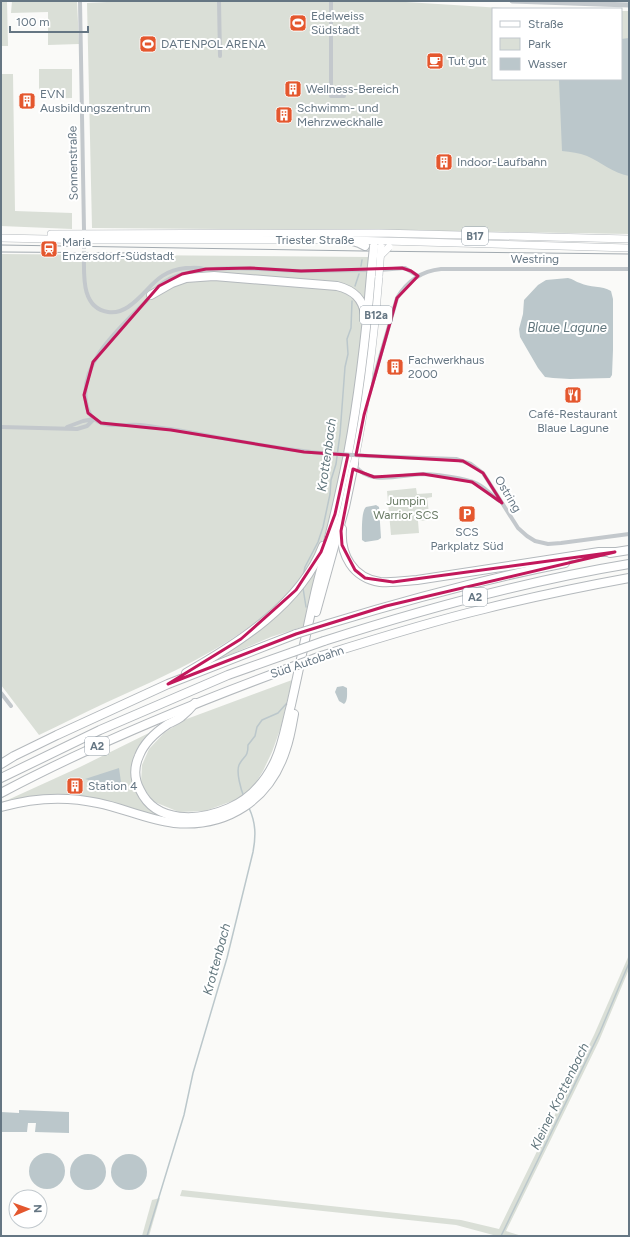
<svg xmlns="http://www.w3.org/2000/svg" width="630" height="1237" font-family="Figtree,sans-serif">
	<rect width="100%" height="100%" fill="#fafaf8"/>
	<!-- green -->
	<g fill="#dadfd7">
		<path d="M1,1h6l1,45h-7z"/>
		<path d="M12,1h65l2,43 -31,1v-33l-37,1z"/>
		<path d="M127,1h225l54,1 112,7h-25v70h128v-68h8v223l-249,-4 -288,-2 -5,-225z"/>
		<path d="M39,69h33v29l-33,1z"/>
		<path d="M1,74h12l2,137 57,2v16l-71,-3z"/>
		<path d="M1,254l367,3 1,4c-7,66 -13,131 -26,196 -7,34 -14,77 -31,107 -5,8 -11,16 -17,23 -8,10 -19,18 -28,26 -49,41 -107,65 -164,91 -22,10 -42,21 -64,31l-38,-50z"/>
		<path d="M416,488l1,6 15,-1v4l-5,1 3,22 -12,1 1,12 -28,2 -4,-44z"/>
		<path d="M319,563l-14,63 -34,11 -56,24h-3l44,-29z"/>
		<path d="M292,680l-11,47 -9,25 -9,19 -11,18 -14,10 -33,12 -26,1 -27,-11 -11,-18 1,-18 7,-16 15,-16 20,-13z"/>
		<path d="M157,729l-21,28 3,38 11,14 22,11 -74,-20 -97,3 79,-36z"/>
		<path d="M629,955v14l-30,72 -93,190 16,5h-25l-41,-11 -276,-29 2,-6 279,30 38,9 95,-194z"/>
		<path d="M160,1198l-11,38h-7l10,-36z"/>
	</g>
	<!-- water -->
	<g fill="#bbc7cb">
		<path d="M629,38v138c-16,-3 -28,-14 -42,-20 -8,-3 -16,-4 -25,-5l-3,-71 1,-1h61v-40z"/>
		<path d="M568,278c5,1 8,4 12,5 10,5 22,2 31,8l2,8v51l-1,25 -2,3 -40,1 -17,-1 -8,-1 -7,-9 -18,-31 -1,-8 4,-15 1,-14 14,-15 8,-5z"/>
		<path d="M376,505l3,2 2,31 -3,2 -13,2 -3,-2c0,-7 -1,-29 4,-33 3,-1 8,-1 10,-2z"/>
		<path d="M343,686l4,2c0,5 1,13 -3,16l-5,-3 -4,-9 2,-5z"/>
		<path d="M119,768l3,21 -37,-10z"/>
		<path d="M19,1110l50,2v21l-34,-1 1,-9h-8l-1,9h-26v-20l18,1z"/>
		<circle cx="47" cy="1171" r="18"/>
		<circle cx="88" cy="1172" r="18"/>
		<circle cx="129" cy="1172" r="18"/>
	</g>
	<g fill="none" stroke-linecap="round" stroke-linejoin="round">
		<!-- stream -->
		<g stroke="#bbc7cb" stroke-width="1.5">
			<path d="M361,266l1,-6"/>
			<path d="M355,286l4,-12"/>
			<path d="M303,576l2,-9 13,-25 5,-15 7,-33 1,-14 5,-16 4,-30 5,-67 3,-13 -1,-15 4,-11 1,-27"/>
			<path d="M303,588l3,19"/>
			<path d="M244,797c-3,-7 -8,-25 -5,-32 5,-10 9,-7 9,-20l7,-9 2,-9 5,-7 16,-7 9,-10"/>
			<path d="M147,1236l37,-121 9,-42 34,-115 26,-106c3,-16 3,-29 -4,-44"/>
			<path d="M501,1236l99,-204 29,-69"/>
		</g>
		<!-- minor-tunnel -->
		<path stroke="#d5d9db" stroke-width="4" stroke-dasharray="4 2" stroke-linecap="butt" d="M84,255v-17"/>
		<!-- primary casing -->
		<g stroke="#b5babe" stroke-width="8">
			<g id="primary">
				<path d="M51,234l328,-1 250,6"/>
				<path d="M1,238l92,2h256l280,8"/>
				<path d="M354,464c13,-63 20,-124 25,-188"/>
			</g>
		</g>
		<!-- motorway casing -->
		<g stroke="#b4b9bd" stroke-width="10">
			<g id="motorway">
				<path d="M349,240l10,3 6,3"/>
				<path d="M151,295l21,-12 14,-5 28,-2 123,10c16,4 26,12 28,29"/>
				<path d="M342,529c-2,26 11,49 38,53 12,1 25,-1 37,-2l182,-28h16"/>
				<path d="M610,553l19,-3"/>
				<path d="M316,612l29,-105 9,-43"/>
				<path d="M328,624c78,-24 157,-45 237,-61"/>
				<path d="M324,641c100,-32 202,-60 305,-77"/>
				<path d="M321,656c54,-17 108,-34 163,-47 48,-12 96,-22 145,-31"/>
				<path d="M186,673c51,-29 115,-69 137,-127"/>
				<path d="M195,703c-4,5 -9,10 -14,14 -4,3 -9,5 -13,7 -12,8 -24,19 -29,32 -5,11 -5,23 1,34 16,34 59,31 89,18 21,-9 36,-26 46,-47 8,-17 11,-37 16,-56 8,-35 15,-71 23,-107 4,-19 10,-38 14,-57 8,-29 14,-58 20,-87 11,-59 18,-119 23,-179"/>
				<path d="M1,764l13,-8 43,-21 111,-51 128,-50"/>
				<path d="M1,778l99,-48 128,-55 65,-23"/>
				<path d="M1,793c92,-49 190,-89 288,-125"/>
				<path d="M1,807c31,-9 65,-11 97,-4 25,5 50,17 76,20 53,5 96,-23 112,-74 4,-11 6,-24 8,-35"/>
			</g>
		</g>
		<!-- minor -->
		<g stroke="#c3c8cc" stroke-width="4">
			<path d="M80,1l4,229"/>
			<path d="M219,1l1,55"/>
			<path d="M331,1v95h13"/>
			<path d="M84,255c0,20 -3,53 24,57 7,1 14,-1 20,-5 22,-15 27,-36 58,-39 6,0 12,-1 18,1"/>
			<path d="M379,270l26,-2 13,8"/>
			<path d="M156,289c25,-30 109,-19 145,-18 24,0 47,-1 71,-1"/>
			<path d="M152,295c-26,28 -73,64 -66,107 1,9 5,17 15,21 12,4 26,1 39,2 10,1 20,3 30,4 51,8 102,20 153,24"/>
			<path d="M369,395l28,-97c10,-17 25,-27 44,-29h188"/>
			<path d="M1,427l76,2 10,-3 7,-7"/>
			<path d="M67,427l16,-6 11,-2"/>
			<path d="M368,456l88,3 15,5 12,9 35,55 9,8 8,5 13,3 13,-1 68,-9"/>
			<path d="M355,465c13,22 48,9 69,9 15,1 35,3 49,8 12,4 17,13 27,19"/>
			<path d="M1,693l10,13"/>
		</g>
		<!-- tertiary -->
		<path stroke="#c3c8cc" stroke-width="5" d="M512,1l117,4"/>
		<!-- primary -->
		<use href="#primary" stroke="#fff" stroke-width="7"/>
		<!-- motorway -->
		<use href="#motorway" stroke="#fff" stroke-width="8"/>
		<!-- tram -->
		<g stroke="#a2aab0" stroke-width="1">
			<path d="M1,245l362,6 266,3"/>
			<path d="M1,252l144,1"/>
		</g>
		<!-- primary-bridge casing -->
		<g stroke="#b5babe" stroke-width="8" stroke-linecap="butt">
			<g id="primary-bridge">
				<path d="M381,255l8,-8"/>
				<path d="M379,276l2,-29"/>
			</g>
		</g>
		<!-- motorway-bridge casing -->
		<g stroke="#b4b9bd" stroke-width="10" stroke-linecap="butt">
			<g id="motorway-bridge">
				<path d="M371,275l3,-28"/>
				<path d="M296,634l32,-10"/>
				<path d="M293,652l31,-11"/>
				<path d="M289,668l32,-12"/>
			</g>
		</g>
		<!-- minor-bridge -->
		<path stroke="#c3c8cc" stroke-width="4" d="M323,453l45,3"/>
		<!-- primary-bridge -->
		<use href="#primary-bridge" stroke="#fff" stroke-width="7"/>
		<!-- motorway-bridge -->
		<use href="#motorway-bridge" stroke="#fff" stroke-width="8"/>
	</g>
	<!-- marked area -->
	<path fill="none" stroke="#c2185b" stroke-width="3" stroke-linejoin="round" d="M250,268l51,3 101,-3 9,3 7,5 -21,22 -33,117 -8,40 107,6 20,12 19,30 -30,-21 -49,-8 -49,3 -21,-8 -12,62 1,14 13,25 10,8 28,4 222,-30 -229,54 -90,28 -128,50 73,-45 55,-49 25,-38 14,-38 13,-59 -44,-3 -133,-22 -70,-7 -13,-10 -4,-18 9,-33 66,-76 23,-12 24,-5z"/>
	<!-- icons -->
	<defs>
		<g id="stadium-square" transform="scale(0.9)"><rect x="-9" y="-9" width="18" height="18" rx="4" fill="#e4572e" stroke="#fff"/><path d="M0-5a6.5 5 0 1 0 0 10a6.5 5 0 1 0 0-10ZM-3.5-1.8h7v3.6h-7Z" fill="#fff"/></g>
		<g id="cafe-square" transform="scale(0.9)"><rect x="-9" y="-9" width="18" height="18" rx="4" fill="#e4572e" stroke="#fff"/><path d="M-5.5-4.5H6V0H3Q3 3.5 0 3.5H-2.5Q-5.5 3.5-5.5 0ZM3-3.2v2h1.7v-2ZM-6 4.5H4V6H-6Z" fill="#fff"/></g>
		<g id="building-square" transform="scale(0.9)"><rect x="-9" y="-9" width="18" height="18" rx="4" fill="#e4572e" stroke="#fff"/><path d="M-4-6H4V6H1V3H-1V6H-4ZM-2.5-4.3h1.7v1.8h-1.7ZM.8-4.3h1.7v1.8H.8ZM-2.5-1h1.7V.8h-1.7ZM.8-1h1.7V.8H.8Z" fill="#fff"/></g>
		<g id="station-square" transform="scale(0.9)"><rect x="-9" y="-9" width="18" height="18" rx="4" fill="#e4572e" stroke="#fff"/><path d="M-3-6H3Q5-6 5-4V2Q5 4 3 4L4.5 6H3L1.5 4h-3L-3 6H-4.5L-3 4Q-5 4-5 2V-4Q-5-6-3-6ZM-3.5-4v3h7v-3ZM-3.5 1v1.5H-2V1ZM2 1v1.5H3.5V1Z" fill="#fff"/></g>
		<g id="restaurant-square" transform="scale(0.9)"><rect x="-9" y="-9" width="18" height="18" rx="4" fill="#e4572e" stroke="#fff"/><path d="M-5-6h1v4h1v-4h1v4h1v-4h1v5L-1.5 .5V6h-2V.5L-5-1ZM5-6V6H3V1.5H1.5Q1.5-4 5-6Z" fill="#fff"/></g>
		<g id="parking-square" transform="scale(0.9)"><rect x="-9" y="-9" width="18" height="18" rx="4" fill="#e4572e" stroke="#fff"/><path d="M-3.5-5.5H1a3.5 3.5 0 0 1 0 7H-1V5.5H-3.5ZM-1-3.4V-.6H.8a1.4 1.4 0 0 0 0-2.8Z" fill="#fff"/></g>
	</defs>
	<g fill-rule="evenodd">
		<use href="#stadium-square" x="298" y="23"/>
		<use href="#stadium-square" x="148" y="44"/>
		<use href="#cafe-square" x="435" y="61"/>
		<use href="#building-square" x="293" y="89"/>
		<use href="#building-square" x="27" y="101"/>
		<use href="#building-square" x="284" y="115"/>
		<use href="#building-square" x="444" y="162"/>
		<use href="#station-square" x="49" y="249"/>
		<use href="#building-square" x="395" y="367"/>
		<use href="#restaurant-square" x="573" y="395"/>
		<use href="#parking-square" x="467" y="514"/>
		<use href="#building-square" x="75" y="786"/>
	</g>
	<g text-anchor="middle" stroke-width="4" stroke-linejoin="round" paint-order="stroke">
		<!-- shield labels -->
		<g fill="#fff" stroke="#939fa8" stroke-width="1">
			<rect x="462" y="227" width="26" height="18" rx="3"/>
			<rect x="360" y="306" width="32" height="18" rx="3"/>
			<rect x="463" y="588" width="24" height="18" rx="3"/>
			<rect x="85" y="737" width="24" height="18" rx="3"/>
		</g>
		<g font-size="11" font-weight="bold" fill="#657683">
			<text x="475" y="240">B17</text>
			<text x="376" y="319">B12a</text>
			<text x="475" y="601">A2</text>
			<text x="97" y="750">A2</text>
		</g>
		<!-- poi labels -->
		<g font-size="12" fill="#657683" stroke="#fff" text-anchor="start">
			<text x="311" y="20">Edelweiss<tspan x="311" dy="14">Südstadt</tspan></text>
			<text x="161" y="48">DATENPOL ARENA</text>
			<text x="448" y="65">Tut gut</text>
			<text x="306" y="93">Wellness-Bereich</text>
			<text x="40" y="98">EVN<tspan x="40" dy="14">Ausbildungszentrum</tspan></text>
			<text x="297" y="112">Schwimm- und<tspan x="297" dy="14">Mehrzweckhalle</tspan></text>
			<text x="457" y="166">Indoor-Laufbahn</text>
			<text x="62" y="246">Maria<tspan x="62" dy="14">Enzersdorf-Südstadt</tspan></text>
			<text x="408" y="364">Fachwerkhaus<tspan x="408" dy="14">2000</tspan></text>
			<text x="573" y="418" text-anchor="middle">Café-Restaurant<tspan x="573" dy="14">Blaue Lagune</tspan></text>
			<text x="467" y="536" text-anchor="middle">SCS<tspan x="467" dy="14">Parkplatz Süd</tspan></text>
			<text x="88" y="790">Station 4</text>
		</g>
		<!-- street labels -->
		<g font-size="12" fill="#657683" stroke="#fff">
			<text transform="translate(73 163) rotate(-91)" y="4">Sonnenstraße</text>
			<text x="315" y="244">Triester Straße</text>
			<text x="535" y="263">Westring</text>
			<text transform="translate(508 494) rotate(59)" y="4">Ostring</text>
			<text transform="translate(307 662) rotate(-19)" y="4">Süd Autobahn</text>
		</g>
		<!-- park labels -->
		<g font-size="12" fill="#687a64" stroke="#fff">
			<text x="406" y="505">Jumpin<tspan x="406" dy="14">Warrior SCS</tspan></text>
		</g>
		<!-- water labels -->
		<g font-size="13" font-style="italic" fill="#60757c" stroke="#fff">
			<text x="567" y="332">Blaue Lagune</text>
			<text transform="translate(326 455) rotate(-82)" y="5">Krottenbach</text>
			<text transform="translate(216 959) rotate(-75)" y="5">Krottenbach</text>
			<text transform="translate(559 1096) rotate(-64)" y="5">Kleiner Krottenbach</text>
		</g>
	</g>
	<!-- border -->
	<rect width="630" height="1237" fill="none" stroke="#657683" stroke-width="4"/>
	<!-- legend -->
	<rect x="492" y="8" width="130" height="72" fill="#ffffff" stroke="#c1c8cd"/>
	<rect x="500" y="21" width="20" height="6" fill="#ffffff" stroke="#c1c8cd"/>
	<text x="528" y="28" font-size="12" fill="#657683">Straße</text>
	<rect x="500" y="38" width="20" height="12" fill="#dadfd7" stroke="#c1c8cd"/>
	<text x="528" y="48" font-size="12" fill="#657683">Park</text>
	<rect x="500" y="58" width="20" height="12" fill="#bbc7cb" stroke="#c1c8cd"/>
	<text x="528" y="68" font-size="12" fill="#657683">Wasser</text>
	<!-- north arrow -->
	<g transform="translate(28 1209) rotate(88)"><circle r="19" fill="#ffffff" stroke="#c1c8cd"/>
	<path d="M0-3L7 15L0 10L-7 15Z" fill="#e4572e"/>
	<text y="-6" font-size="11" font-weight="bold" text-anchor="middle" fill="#657683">N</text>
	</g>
	<!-- scale -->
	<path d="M10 26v6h78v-6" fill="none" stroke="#657683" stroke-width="2"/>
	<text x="16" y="26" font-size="12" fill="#657683" stroke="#ffffff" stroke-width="3" paint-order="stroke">100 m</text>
</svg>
